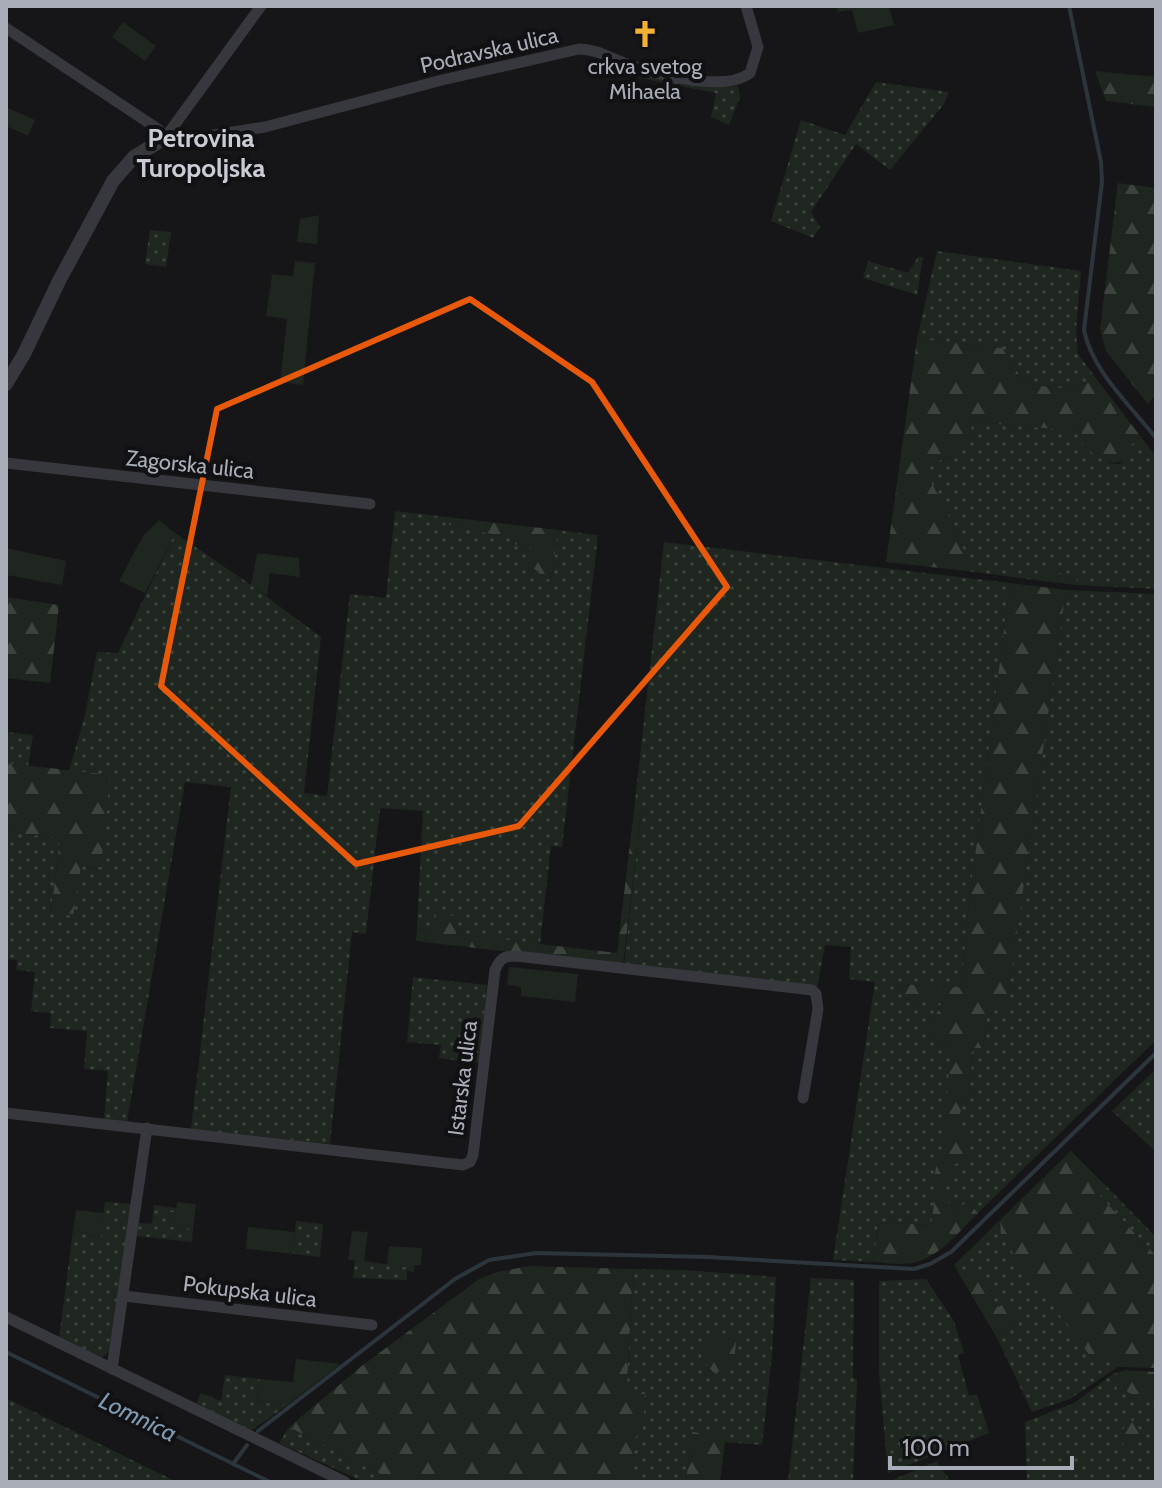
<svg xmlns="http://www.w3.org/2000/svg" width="1162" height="1488" font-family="Cabin,sans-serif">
	<defs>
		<pattern id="grass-dots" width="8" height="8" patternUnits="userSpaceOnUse" patternTransform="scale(2)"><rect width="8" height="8" fill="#1e261f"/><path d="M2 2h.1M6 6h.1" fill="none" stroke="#3c433d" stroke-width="1.8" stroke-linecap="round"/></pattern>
		<pattern id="forest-firs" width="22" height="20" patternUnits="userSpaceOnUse" patternTransform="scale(2)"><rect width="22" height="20" fill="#1e261f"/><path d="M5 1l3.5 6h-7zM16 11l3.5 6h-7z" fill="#3c433d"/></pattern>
	</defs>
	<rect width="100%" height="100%" fill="#161618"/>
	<!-- grass -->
	<g fill="url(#grass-dots)">
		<path d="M622,67l90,18 26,1 2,11 -11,28 -18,-8 5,-24 -96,-19z"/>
		<path d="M876,82l73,10 -5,12 -54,66 -34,-26 -45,68 9,15 -7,11 -42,-17 30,-101 44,15z"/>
		<path d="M150,230l21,2 -5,35 -21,-3z"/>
		<path d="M937,251l144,20 -5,60 2,23 20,27 -42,8 -32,-7 -22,-34 -85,-9z"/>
		<path d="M918,257h5l-6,38 -54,-17 5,-17 40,12z"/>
		<path d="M972,422l110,9 1,14 26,18 11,1 12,-20 9,-7 15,20v132l-80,-4 1,-6 -38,-8 -5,9 -67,-9 -4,-22 -11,-27 -25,-46 3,-13c25,-6 40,-13 42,-41z"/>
		<path d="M395,511l52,6v7l63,14 1,6 20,2 20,35 7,-51 40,5 -36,312 -11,-1 -11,98 -85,-10 2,-18 -23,14 -17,-2 6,-117 -43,-3 -14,126 -14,-2 -22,212 -139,-15 40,-342 -46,-5 -58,340 -23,-3 4,-48 -24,-2 3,-38 -37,-3 1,-15 -20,-2 4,-39 -19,-2 1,-10 -11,-1v-131l18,6 36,4 -9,74 30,-46 19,1 9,-91 -40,-5 16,-56 12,-63 21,1 57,-120 76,52 70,52 -17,156 23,3 23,-202 36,4z"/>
		<path d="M664,542l346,41 -41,320 -8,86 -57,-5 -2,15 39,4 -1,5 -11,17 8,17 14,6 1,117 18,-35 -11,-5 3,-26 7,-4 4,-47 10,-1 5,-39h18l60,-418 90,4v446l-178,173 -11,-12 -8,9 -11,-7 -16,22 -54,-3 -4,40 -41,-2 42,-278 -26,-3 2,-32 -26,-2 -8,43 -193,-23 17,-153 -7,-2z"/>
		<path d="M6,732l27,3 -5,31 -22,-3z"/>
		<path d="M413,977l74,8 -7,78 -41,-5 2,-13 -34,-3z"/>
		<path d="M1156,1069v83l-44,-41z"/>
		<path d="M1107,1187l49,50v19l-56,-60z"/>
		<path d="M105,1202l28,2 -22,147 -9,6 -43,-18 14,-109 27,8z"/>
		<path d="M154,1205l23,3 -9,18 25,3 -1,13 -55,-6 2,-13 13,1z"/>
		<path d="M1000,1220l-1,7 113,128 6,12 -48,32 -38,13 -35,-74 22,-14 -21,-17 -9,-14 3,-3 -23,-19 -7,8 -8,-14z"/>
		<path d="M296,1221l27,3 -3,33 -27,-3z"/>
		<path d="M355,1260l52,7v13l-54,-2z"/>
		<path d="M633,1269l51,1 92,7 -4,78 -10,90 -37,-3 1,-6 -34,-4 -6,50h-52v-43l11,-46 -12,-1 -6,-8z"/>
		<path d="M811,1278l43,2 -1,98 4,1 -4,103h-65z"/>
		<path d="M926,1279l28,42 10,32 -6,2 11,41 8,-2 12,39 -101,40 -9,-100v-92z"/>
		<path d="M1113,1374l5,18 7,-3 31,15v78h-129l-2,-60 49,-19z"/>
		<path d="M225,1375l35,4 -3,23 30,3 -36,26 -55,-27 5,-11 20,8z"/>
		<path d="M6,1398l171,84h-171z"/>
		<path d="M289,1427l107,55h-32l-85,-39z"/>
		<path d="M937,1461c4,9 10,13 13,21h-62z"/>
	</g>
	<!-- forest -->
	<g fill="url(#forest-firs)">
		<path d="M1095,71l61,6v30l-50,-6z"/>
		<path d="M1118,183l38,5v206l-8,10 -42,-53 -6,-22z"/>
		<path d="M917,339l85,9 22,34 32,7 42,-8 43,56 -9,7 -3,13c-18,13 -31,1 -46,-12l-2,-14 -109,-9c-3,30 -15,33 -41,41l-3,13 24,46 11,27 4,22 -81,-9z"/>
		<path d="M447,517l111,13 -7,51 -22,-16 2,-19 -20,-2 -1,-6 -64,-14z"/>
		<path d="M1048,568l29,12 -1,5 -42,-5 5,-9z"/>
		<path d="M1010,583l56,7 -60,419 -18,-1 -5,40h-10l-4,47 -7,5 -3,24 11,6 -3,30 -15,5 -2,19 -17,2 4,-25 4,-1 10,-112 -14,-6 -8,-17 11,-17 1,-5 -40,-4 3,-15 57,4 8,-85z"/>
		<path d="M6,597l53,8 -9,78 -44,-5z"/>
		<path d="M6,763l104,12 -9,92 -20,-1 -8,50 -22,-3 9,-75 -36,-4 -18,-6z"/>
		<path d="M634,810l7,1 -18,154 -207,-24 1,-13 17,2 2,-16 21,2 -1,18 161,19z"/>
		<path d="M1071,1151l36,36 -7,9 56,60v112l-38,-1 -7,-12 -17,6 -93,-124 -1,-17z"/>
		<path d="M936,1191l14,2 -2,10 11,7 8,-9 11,12c-18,18 -40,45 -65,50 -13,2 -27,0 -39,-1l4,-40 53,3z"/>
		<path d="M530,1266l103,3 -6,114 6,1v8h12l-2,37 -9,10v43h-238l-107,-55 74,-62 116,-86 18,-7z"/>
		<path d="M968,1271l10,1 14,18 -3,3 9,14 9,-4 12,21 -22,14 -35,-59z"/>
		<path d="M737,1334l-4,36 -20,2 -12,-15 3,-20z"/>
		<path d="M1125,1370l31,2v32l-27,-11 -4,-4 -7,3 -5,-18z"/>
		<path d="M1124,1416l6,2 10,13 -2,12 -7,6 -8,1z"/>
		<path d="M692,1432l34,3 -6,47h-34z"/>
	</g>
	<!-- garden -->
	<g fill="#1e261f">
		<path d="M836,6h53l5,19 -36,8 -6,-23 -14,2z"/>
		<path d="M123,22l33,24 -11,15 -33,-24z"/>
		<path d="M6,107l29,13 -7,16 -22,-10z"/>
		<path d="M319,215l-2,29 -20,-2 3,-23z"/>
		<path d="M295,261l20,2 -12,122 -23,-3 7,-63 -21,-3 6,-42 21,2z"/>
		<path d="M159,520l16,13 -30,60 -26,-12 24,-45z"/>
		<path d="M6,548l60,13 -4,24 -56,-10z"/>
		<path d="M257,553l42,5 1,19 -30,-4 -3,23 -16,-11z"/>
		<path d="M509,967l69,7 -3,28 -54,-6v-9l-14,-2z"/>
		<path d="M177,1202l19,2 -3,25 -25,-3 1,-14h7z"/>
		<path d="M76,1210l28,3 -3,25 -28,-8z"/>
		<path d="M248,1227l47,5 -2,22 -47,-5z"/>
		<path d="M352,1231l16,1 -4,30 -16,-2z"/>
		<path d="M389,1246l33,2 -1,17h-6l-1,7 -7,-1 -1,-4 -19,-2z"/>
		<path d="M296,1359l45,5 -54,41 -30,-3 3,-23 33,3z"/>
	</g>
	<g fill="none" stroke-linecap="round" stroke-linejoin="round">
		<!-- stream -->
		<g stroke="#2c353c" stroke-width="4">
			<path d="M1069,6l32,156 1,20 -18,148c8,41 47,76 72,108"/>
			<path d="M6,1352l264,130"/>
			<path d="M258,1431l197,-152 34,-19 47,-7 172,4 206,12 16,-5 21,-12 205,-199"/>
			<path d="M233,1464l14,-19"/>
		</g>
		<!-- minor -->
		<g stroke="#37383d" stroke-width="11">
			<path d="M6,28l152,101 7,9"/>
			<path d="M165,138h30l70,-11 177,-47 137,-31c17,0 31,9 48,15 30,10 97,29 123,9l8,-26 -12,-41"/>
			<path d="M165,138l96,-132"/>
			<path d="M6,463l364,41"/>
			<path d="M6,1113l457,52 7,-3 3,-7 22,-185c5,-11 8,-14 21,-14l296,34 4,4 2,15 -15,89"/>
			<path d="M124,1296l248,29"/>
			<path d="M6,1317l339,165"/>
			<path d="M112,1369l35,-241"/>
		</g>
		<!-- tertiary -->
		<path stroke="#37383d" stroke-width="14" d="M6,384l18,-30 35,-73 54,-100 21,-24 31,-19"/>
	</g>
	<!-- marked area -->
	<path fill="none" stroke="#e8590c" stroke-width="6" stroke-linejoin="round" d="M470,299l122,83 135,205 -208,239 -163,38 -195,-178 56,-277z"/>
	<!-- icons -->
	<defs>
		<g id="church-bare" transform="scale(2.16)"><path d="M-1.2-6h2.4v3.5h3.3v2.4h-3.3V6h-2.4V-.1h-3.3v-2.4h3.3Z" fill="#f2b134" stroke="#111113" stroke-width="2.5" paint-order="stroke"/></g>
	</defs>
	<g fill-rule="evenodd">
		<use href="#church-bare" x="645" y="34"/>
	</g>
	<g text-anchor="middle" stroke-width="8" stroke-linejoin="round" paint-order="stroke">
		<!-- street labels -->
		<g font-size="22" fill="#a8adb8" stroke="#111113">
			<text transform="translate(489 50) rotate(-13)" y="8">Podravska ulica</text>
			<text transform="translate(190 464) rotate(6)" y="8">Zagorska ulica</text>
			<text transform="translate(462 1078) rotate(-83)" y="8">Istarska ulica</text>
			<text transform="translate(250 1291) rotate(7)" y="8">Pokupska ulica</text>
		</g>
		<!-- poi labels -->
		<g font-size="22" fill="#a8adb8" stroke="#111113">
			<text x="645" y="74">crkva svetog<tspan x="645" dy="25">Mihaela</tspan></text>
		</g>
		<!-- water labels -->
		<g font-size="24" font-style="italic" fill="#7f9bb3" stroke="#111113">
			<text transform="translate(138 1417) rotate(26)" y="8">Lomnica</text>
		</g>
		<!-- quarter labels -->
		<g font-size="26" font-weight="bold" fill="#c9ccd4" stroke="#111113">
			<text x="201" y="147">Petrovina<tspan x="201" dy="30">Turopoljska</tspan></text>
		</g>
	</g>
	<!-- border -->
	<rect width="1162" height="1488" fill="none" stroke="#a8adb8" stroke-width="16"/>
	<!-- scale -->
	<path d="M890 1456v12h182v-12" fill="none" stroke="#a8adb8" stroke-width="4"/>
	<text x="902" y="1456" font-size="24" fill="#a8adb8" stroke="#111113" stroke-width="6" paint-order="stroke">100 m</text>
</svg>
